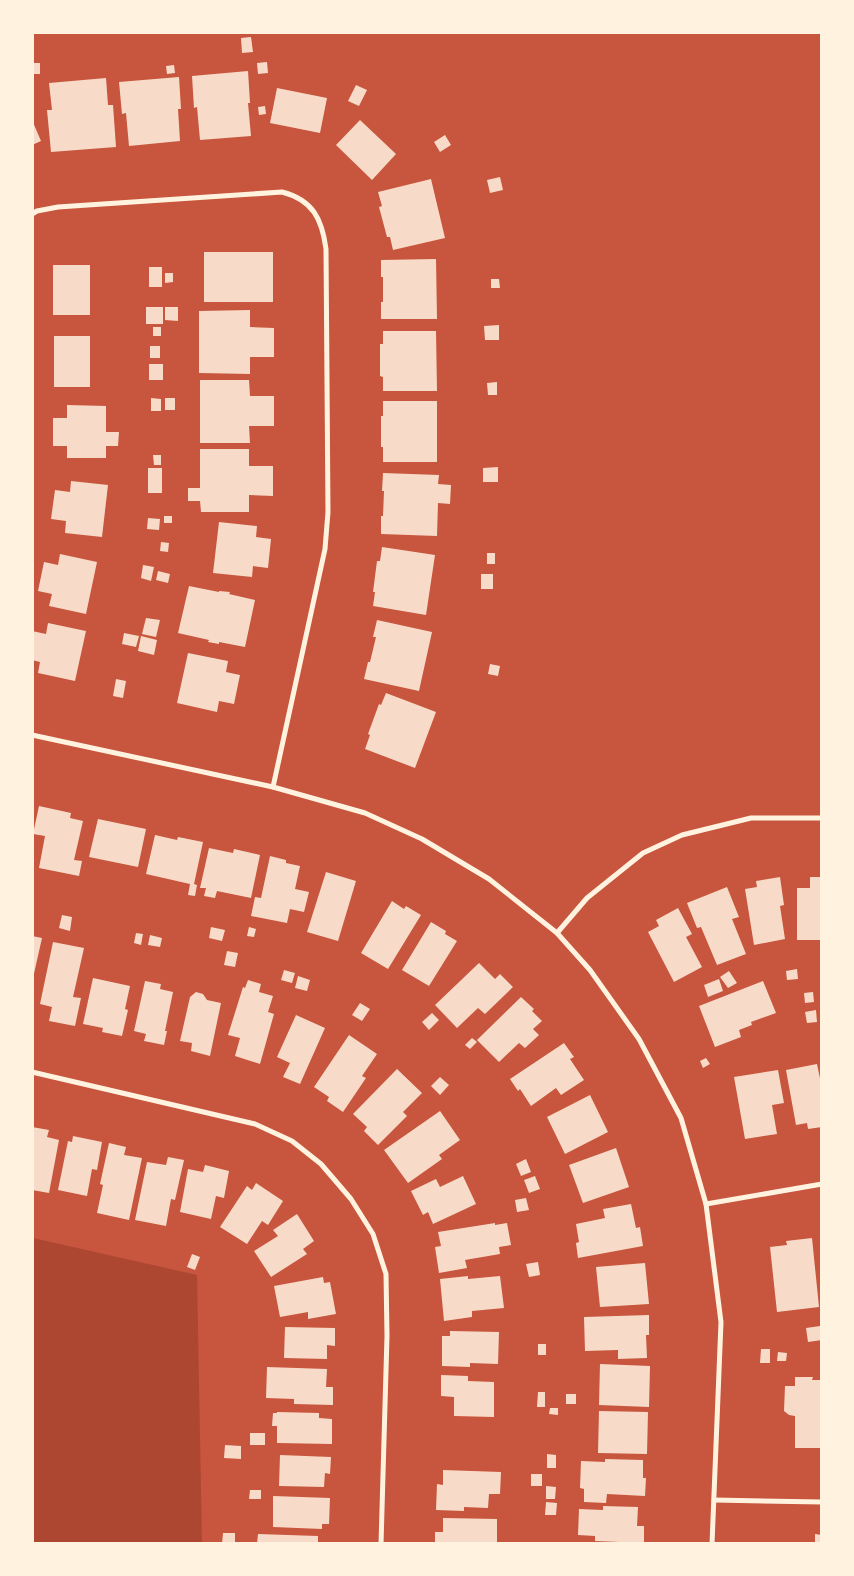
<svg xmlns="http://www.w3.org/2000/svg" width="854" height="1576" font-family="'Public Sans',sans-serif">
	<rect width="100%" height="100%" fill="#c8553d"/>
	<!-- green -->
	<path fill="#ae4732" d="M33,1238l164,37 5,268h-169z"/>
	<!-- building -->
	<g fill="#f7dbc8">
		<path d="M251,37l2,15 -11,1 -1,-15z"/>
		<path d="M267,62l1,11 -10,1 -1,-11z"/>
		<rect x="32" y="63" width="8" height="11"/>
		<path d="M174,65l1,8 -8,1 -1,-8z"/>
		<path d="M248,71l2,32h-2l3,33 -51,4 -3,-33 -3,1 -2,-32z"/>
		<path d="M179,77l2,32h-3l2,32 -51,5 -3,-33 -4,1 -3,-32z"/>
		<path d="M106,78l2,27h5l3,42 -65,5 -4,-42h5l-3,-27z"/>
		<path d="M356,85l11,5 -8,16 -11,-5z"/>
		<path d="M277,88l50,10 -7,35 -50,-10z"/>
		<path d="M265,106l1,8 -7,1 -1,-8z"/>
		<path d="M32,120l9,21 -9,4z"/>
		<path d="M360,120l36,34 -24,26 -36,-35z"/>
		<path d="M445,135l6,10 -11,7 -6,-10z"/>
		<path d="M500,177l3,13 -13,3 -3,-13z"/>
		<path d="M431,179l14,59 -52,12 -3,-13h-3l-8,-30 3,-1 -4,-14z"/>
		<rect x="204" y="252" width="69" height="50"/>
		<path d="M436,259l1,60h-56v-17h2v-25h-2v-17z"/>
		<rect x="53" y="265" width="37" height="50"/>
		<rect x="149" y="267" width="13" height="20"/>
		<path d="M165,273h8v9l-8,1z"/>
		<path d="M491,279h8l1,9h-9z"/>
		<rect x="146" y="307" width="17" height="17"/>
		<path d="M165,307h13v14l-13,-1z"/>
		<path d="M250,310v17l24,1v29h-24v17l-51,-1v-62z"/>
		<path d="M499,325v15h-14l-1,-14z"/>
		<rect x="153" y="327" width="8" height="9"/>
		<path d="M383,331h53l1,60h-54v-14l-3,-1v-32h3z"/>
		<rect x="54" y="336" width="36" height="51"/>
		<rect x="150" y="346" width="10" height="12"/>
		<rect x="149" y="364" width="14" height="16"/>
		<path d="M200,380h49l1,16h24v30h-25l1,17h-50z"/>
		<path d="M497,382v13h-9l-1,-12z"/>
		<path d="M151,398l10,1v12h-10z"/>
		<rect x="165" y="398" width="10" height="12"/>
		<path d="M383,401h54v61h-54v-15h-2v-31h2z"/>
		<path d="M67,405l39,1v26h13l-1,14h-12v12h-39v-12h-14v-28h14z"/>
		<path d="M200,449h49v17h24v30l-24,-1v17h-48l-1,-11h-12v-13h12z"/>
		<path d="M153,455h8v10h-7z"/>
		<path d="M498,467v15h-15v-14z"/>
		<rect x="148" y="468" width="14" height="25"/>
		<path d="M383,473l56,2 -1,9 13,1 -1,19 -12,-1 -1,33 -56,-2v-18h2l1,-25h-2z"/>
		<path d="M71,481l37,4 -6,52 -37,-4 1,-12 -15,-2 4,-29 15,2z"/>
		<rect x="164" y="516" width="8" height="7"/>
		<path d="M148,518l12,1 -1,11 -12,-1z"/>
		<path d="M219,522l38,4 -1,11 15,2 -3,29 -15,-2 -1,11 -39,-4z"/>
		<path d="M161,542l8,1 -1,9 -8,-1z"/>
		<path d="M382,547l53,8 -9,60 -53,-9 2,-14h-2l4,-31h3z"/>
		<rect x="487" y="553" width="8" height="11"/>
		<path d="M60,554l37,8 -11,52 -37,-8 3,-12 -14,-3 6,-29 14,3z"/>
		<path d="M143,565l11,2 -3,14 -10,-3z"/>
		<path d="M158,571l12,3 -2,9 -12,-3z"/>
		<rect x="481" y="574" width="12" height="15"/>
		<path d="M189,586l30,6v-1l11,1 -1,2 26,6 -10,47 -26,-5v2l-11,-2 1,-2 -31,-7z"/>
		<path d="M146,618l14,2 -4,17 -14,-3z"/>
		<path d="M377,620l55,12 -13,59 -55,-12 4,-17h2l6,-25h-3z"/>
		<path d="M48,623l38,8 -11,50 -37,-8 2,-11 -8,-2v-29l14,3z"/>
		<path d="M124,633l15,3 -3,11 -14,-3z"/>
		<path d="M141,636l16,4 -3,15 -16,-4z"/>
		<path d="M188,653l40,8 -2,11 14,3 -6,29 -15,-3 -2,11 -40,-9z"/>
		<path d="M490,664l10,2 -2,10 -10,-2z"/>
		<path d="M116,679l10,2 -3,17 -10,-2z"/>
		<path d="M386,693l50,19 -21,56 -50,-19 5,-14 -2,-1 11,-30 2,1z"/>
		<path d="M39,806l32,7 -1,5 13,3 -9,39 8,1 -3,15 -40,-8 6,-32 -12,-2z"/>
		<path d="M98,819l48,10 -8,38 -49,-10z"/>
		<path d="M155,835l22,5 1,-3 25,5 -9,42 3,1 -2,11 -7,-1 2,-11 -44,-10z"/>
		<path d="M209,848l24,5 1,-4 26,6 -9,43 -34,-7 -2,7 -11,-2 2,-8h-6z"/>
		<path d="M270,856l16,4v3l14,3 -5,23 14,3 -5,20 -14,-3 -3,14 -36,-7 4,-19 6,1z"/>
		<path d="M326,872l30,9 -18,60 -31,-9z"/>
		<path d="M780,877l4,28 -4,1 5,33 -31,6 -9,-56 12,-2 -1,-6z"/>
		<path d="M810,877h12v63h-25v-52h13z"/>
		<path d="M727,887l12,30 -7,2 14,35 -29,11 -16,-38 -4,1 -10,-25z"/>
		<path d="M392,901l12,8 2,-3 15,9 -33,54 -27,-16z"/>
		<path d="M678,908l14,26 -6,3 16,30 -28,15 -26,-50 11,-6 -3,-6z"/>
		<path d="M62,915l10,2 -2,14 -11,-3z"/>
		<path d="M431,922l15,9 -1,3 12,7 -28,45 -27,-16z"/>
		<path d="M211,927l14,3 -3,11 -13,-3z"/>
		<path d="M249,927l7,2 -2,8 -7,-1z"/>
		<path d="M136,933l7,1 -2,11 -7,-2z"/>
		<path d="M150,935l12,3 -2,9 -12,-2z"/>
		<path d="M32,936l10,2 -9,40h-1z"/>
		<path d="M53,942l31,6 -11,49 8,1 -6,28 -26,-5 3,-14 -12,-3z"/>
		<path d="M227,951l11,2 -3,14 -11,-2z"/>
		<path d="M479,963l16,16 5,-5 13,13 -28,27 -7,-6 -21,20 -22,-23z"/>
		<path d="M797,969l1,10 -11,1 -1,-9z"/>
		<path d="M284,970l11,3 -3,10 -11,-3z"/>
		<path d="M729,971l8,12 -9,5 -8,-11z"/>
		<path d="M298,976l12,4 -3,11 -12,-3z"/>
		<path d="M93,978l37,8 -5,23 3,1 -6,26 -20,-4 1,-4 -20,-4z"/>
		<path d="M719,979l4,12 -15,6 -4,-12z"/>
		<path d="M248,980l13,4 -2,8 14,4 -5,16 6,2 -14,50 -25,-8 5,-18 -12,-3 15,-48 2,1z"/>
		<path d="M145,981l16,3 -1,5 13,3 -8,39h2l-3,14 -20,-4 2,-7 -12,-3z"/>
		<path d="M763,981l13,32 -25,9 1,3 -13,5 2,7 -26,10 -16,-41z"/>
		<path d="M196,992l7,2 4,6 14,3 -11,53 -19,-5 1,-8 -12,-2 10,-44z"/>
		<path d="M813,992l1,10 -9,1 -1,-10z"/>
		<path d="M521,997l13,12 -2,2 10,10 -9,8 6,6 -14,13 -6,-5 -20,19 -22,-22z"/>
		<path d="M360,1003l10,6 -8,12 -10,-6z"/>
		<path d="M816,1010l1,12 -10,1 -2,-11z"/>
		<path d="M432,1013l7,7 -10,10 -7,-8z"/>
		<path d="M296,1015l29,13 -25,56 -17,-7 7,-14 -13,-6z"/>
		<path d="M349,1035l28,19 -15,22 4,2 -23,34 -16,-11 2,-4 -15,-10z"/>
		<path d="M472,1038l5,4 -7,7 -5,-4z"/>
		<path d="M564,1043l10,14 -4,2 14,21 -23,15 -5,-7 -25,18 -11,-17 -2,2 -8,-12z"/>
		<path d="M706,1058l4,6 -7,4 -3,-7z"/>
		<path d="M817,1064l5,24v39l-14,2 -1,-6 -11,2 -10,-55z"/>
		<path d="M397,1069l25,24 -19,19 4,4 -29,29 -14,-14 3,-4 -14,-13z"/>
		<path d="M778,1070l6,33 -12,2 5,29 -32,5 -11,-62z"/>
		<path d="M440,1077l9,8 -9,10 -9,-9z"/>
		<path d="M590,1095l18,37 -43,22 -18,-37z"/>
		<path d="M440,1111l20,29 -21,15 3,4 -34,24 -24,-33z"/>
		<path d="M32,1127l17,3 -2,7 12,3 -10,53 -17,-3z"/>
		<path d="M73,1136l29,6 -5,28 -5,-1 -5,27 -29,-6 10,-49 4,1z"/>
		<path d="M109,1143l17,4 -2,8 18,3 -13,62 -32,-7 6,-28 -3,-1z"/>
		<path d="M616,1148l13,39 -46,16 -14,-38z"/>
		<path d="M168,1157l16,3 -9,40 -4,-1 -5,27 -31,-6 12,-58 19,3z"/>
		<path d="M526,1159l5,13 -10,4 -5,-12z"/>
		<path d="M205,1165l24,6 -5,27 -8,-2 -5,23 -31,-7 8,-43 15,3z"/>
		<path d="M463,1176l13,28 -43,20 -5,-12 -5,3 -12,-24 25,-12 4,8z"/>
		<path d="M535,1176l5,13 -11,4 -5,-13z"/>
		<path d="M256,1183l27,18 -15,24 -6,-4 -15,23 -27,-17 27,-41 5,4z"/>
		<path d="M526,1198l3,12 -12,2 -2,-12z"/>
		<path d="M631,1204l5,24 4,-1 3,19 -65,12 -2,-15 3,-1 -3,-18 29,-6 -2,-9z"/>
		<path d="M297,1214l17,27 -11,8 4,5 -36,23 -17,-26 24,-15 -5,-6z"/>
		<path d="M495,1223v2l12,-2 4,22 -12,2 1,7 -35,6 2,8 -28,5 -4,-26 6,-1 -3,-14z"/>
		<path d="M812,1238l7,69 -42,5 -7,-65 17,-2 -1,-4z"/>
		<path d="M192,1254l8,3 -5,13 -8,-3z"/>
		<path d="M538,1262l2,13 -11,2 -3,-13z"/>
		<path d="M645,1263l4,41 -49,3 -4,-40z"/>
		<path d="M468,1276v3l32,-3 4,32 -32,3v6l-28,4 -4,-42z"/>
		<path d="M323,1277l1,6 6,-1 6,32 -28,5v-7l-28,5 -6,-31z"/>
		<path d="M649,1315v20h-3l1,23 -29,1v-9l-33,1 -1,-34z"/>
		<path d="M820,1326l2,14 -14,2 -2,-14z"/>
		<path d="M285,1327l50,1v18l-8,-1v14l-43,-1z"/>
		<path d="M450,1331l49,1 -1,32 -28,-1v4l-28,-1v-30h8z"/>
		<rect x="538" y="1344" width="8" height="11"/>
		<path d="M761,1349h9v14h-10z"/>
		<path d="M778,1352l9,1 -1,8h-9z"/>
		<path d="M600,1364l50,2 -1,41 -50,-2z"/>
		<path d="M267,1367l60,2 -1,18h7v18l-39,-1v-5l-28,-1z"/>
		<path d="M441,1375l27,1v5l26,1v35l-40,-1v-19l-13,-1z"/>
		<path d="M795,1377h18l-1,3h10v68h-27v-32l-6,-1 -5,-4 1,-25h10z"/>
		<path d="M538,1392h7v15h-8z"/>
		<rect x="566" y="1394" width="10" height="10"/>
		<path d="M550,1408h8v7l-9,-1z"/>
		<path d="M599,1411l49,1 -1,42 -49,-1z"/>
		<path d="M277,1412l42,1v5l13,1v25l-55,-1v-17h-5l1,-13h4z"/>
		<rect x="250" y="1433" width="15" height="12"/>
		<path d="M225,1445l16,1v13l-17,-1z"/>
		<path d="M547,1454l9,1v13h-9z"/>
		<path d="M280,1455l51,2 -1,17 -5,-1 -1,14 -45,-1z"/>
		<path d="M605,1459l38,1v18h3l-1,18 -38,-2 -1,9 -22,-1v-13l-4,-1 1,-27 24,1z"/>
		<path d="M443,1470l58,2 -1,22h-11l-1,14 -24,-1v4l-28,-1 1,-26 6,1z"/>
		<rect x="531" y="1474" width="11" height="12"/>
		<path d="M546,1486l10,1 -1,12h-9z"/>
		<path d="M250,1490h11v9h-12z"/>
		<path d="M273,1496l57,2 -1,26h-7v5l-49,-2z"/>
		<path d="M546,1502l11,1 -1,12h-11z"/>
		<path d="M603,1506l35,1 -1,19h7v17l-49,-2v-5l-17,-1 1,-26 24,1z"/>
		<path d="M443,1518l54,1v25h-62v-12h8z"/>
		<path d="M223,1533h12v11h-13z"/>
		<path d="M258,1534l60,2v8h-61z"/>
		<path d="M815,1534l7,1v9h-7z"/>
	</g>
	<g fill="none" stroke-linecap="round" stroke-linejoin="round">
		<!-- minor -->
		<g stroke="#fff3e0" stroke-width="5">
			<path d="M32,214l5,-3 21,-4 224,-15c31,8 40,27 44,57l2,263 -3,37 -52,238"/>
			<path d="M32,735l241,52 92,26 57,26 67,40 68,54 33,37 49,69 42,79 25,86 15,118 -9,222"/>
			<path d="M557,933l30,-35 56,-45 39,-18 69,-17h71"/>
			<path d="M32,1072l223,52 37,17 29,23 30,35 22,35 13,40 1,62 -6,208"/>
			<path d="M706,1204l116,-20"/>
			<path d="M714,1500l108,2"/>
		</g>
	</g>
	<!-- border -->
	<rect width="854" height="1576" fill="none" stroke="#fff3e0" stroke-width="68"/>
</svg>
